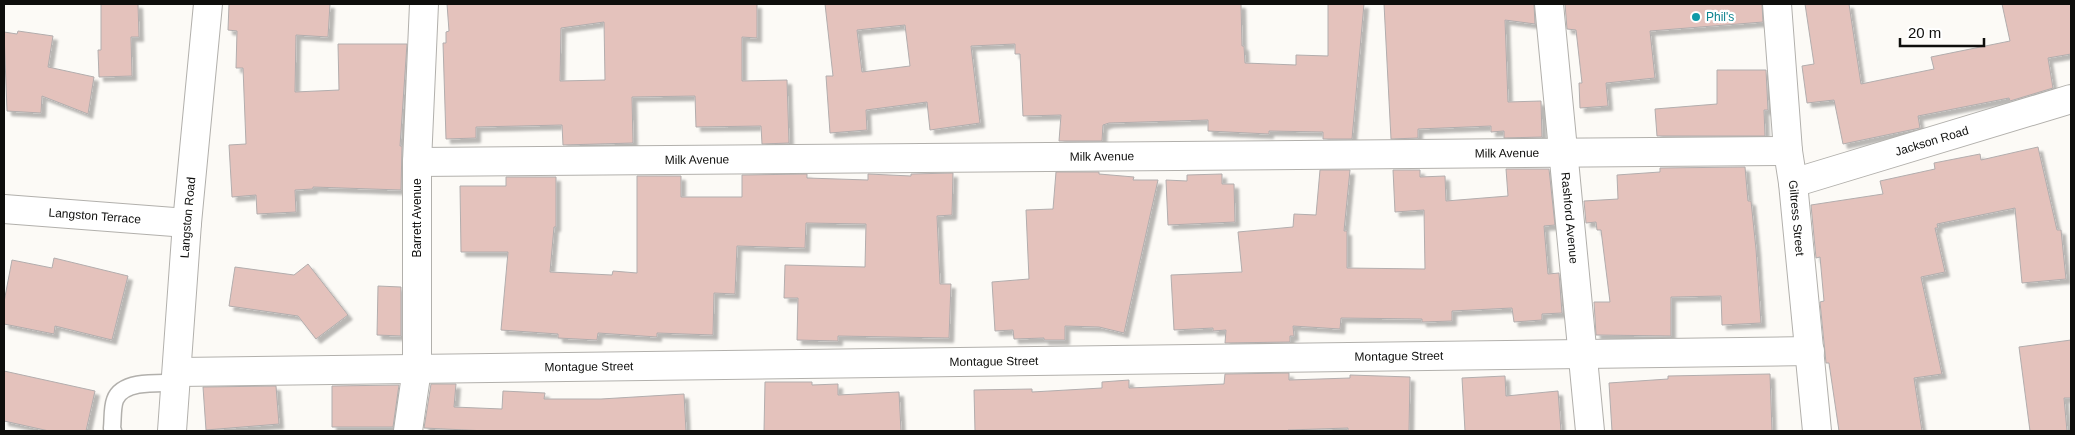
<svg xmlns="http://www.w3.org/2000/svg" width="2075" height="435" font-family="Arial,sans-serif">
	<defs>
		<filter id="shadow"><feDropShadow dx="4.5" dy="4.5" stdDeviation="1" flood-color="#0004"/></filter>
	</defs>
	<rect width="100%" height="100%" fill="#fcfaf6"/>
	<!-- building -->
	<g fill="#e4c2bc" stroke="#b2adad" fill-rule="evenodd" filter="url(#shadow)">
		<path d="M101,4h37l1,33h-8l1,39 -33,1 -1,-27h3z"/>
		<path d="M229,4h101l-2,33 -32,-2 -1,57 44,-2 -1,-46h69l-7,102h2l-1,44 -88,-3v2l-18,1 1,22 -39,2 -1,-19 -24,2 -3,-52 17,-1 -3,-76h-7l1,-37 -9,-1z"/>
		<path d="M447,4h310v34l-15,-1v44l45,-1 2,63 -27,1 -1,-18 -65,1 -1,-31 -63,1 1,46 -70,2 -1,-20 -86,2v11l-30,1 -3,-96h3v-11l3,-1zM604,22l1,58 -45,1 1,-53z"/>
		<path d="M825,4h416l1,42h2l1,17 51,2v-10l32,1v-52h36l-12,135h-29v-7l-54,-1v3l-61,-3v-11l-99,3 -6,2 -1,16h-43l2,-26 -38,1 -3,-62h-5v-10l-44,2 9,77 -50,7 -3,-28 -61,8 1,20 -37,3 -4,-57h7zM905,25l5,41 -48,6 -5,-42z"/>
		<path d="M1384,4h150l1,20 -30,-4 3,82 33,-1 1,36 -38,1v-7l-13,1v-6l-73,3v9l-27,1z"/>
		<path d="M1565,4h197l1,18 -113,9 5,47 -49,5 2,23 -28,2 -1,-25h3l-6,-53 -9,-1z"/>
		<path d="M1805,4h44l12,80 73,-15 -3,-12 79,-16 -8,-37h69v50l-23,4 5,30 -43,13 -1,-3 -91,18 2,12 -77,16 -9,-44 -27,3 -5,-37 12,-2z"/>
		<path d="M18,31l35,5 -5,31 46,10 -6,37 -46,-18 -1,17 -34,-2 -3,-79 13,2z"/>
		<path d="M1717,70h49l2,40h-4l1,26h-108l-2,-27 62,-5z"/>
		<path d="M2038,147l19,83h4l5,49 -44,4 -7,-75 -78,16 1,4h-3l10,44 -24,5 21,97 -28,4 8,53h-83l-10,-68h-3l-6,-61 4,-1 -4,-44 -4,1 -5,-53 72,-11 -3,-13 55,-12 -1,-6 46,-9 1,6z"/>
		<path d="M1745,167l3,34h3l5,48 5,74 -39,2 -1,-29 -46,1h-4v39l-75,-1 -2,-33h16l-9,-72h-4l-1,-8 -10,1 -2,-22 34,-2 -1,-24 43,-3v-4z"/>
		<path d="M1506,169h43l6,56 -11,1 4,48 11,-1 3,40 -20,1v6l-28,2 -2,-14 -60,3v10l-30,1v-3l-81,-1 -1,11 -47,-3 1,10h-4v6l-65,1 1,-13 -13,1v-3l-39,2 -3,-55 71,-3 -4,-40 55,-5 1,-13 22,1 4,-45h30l-6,61h3v37l78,1 -1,-59 -29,2 -2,-42h27v7l25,-1 1,25 62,-5z"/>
		<path d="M1056,172h43v2l35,3 -1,3h25l-34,153 -25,-6 -34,-1v14h-21v-2l-30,1 -1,-9 -18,1 -3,-49 37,-3 -3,-69 27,-1z"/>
		<path d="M953,173l-1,42 -15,1 3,68h11l-2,54 -111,-2v5l-41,-1 1,-42h-14l1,-33 80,2 1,-43 -60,-1 -1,25 -68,-2 -2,48 -21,-1 -1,42 -56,-2v4l-59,-4 -1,7 -39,-2v-4l-57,-4 7,-78h-47l-1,-66h46v-9h50v50h-2l-4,45 62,3 1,-4 24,2v-97h44v21h61v-22l65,-1v4l61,2v-6l43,2v-2z"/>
		<path d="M1222,174v10h12l1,38 -67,3 -2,-45 21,1v-6z"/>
		<path d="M54,258l74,18 -16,64 -57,-14 -1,8 -50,-10v-22l8,-42 40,8z"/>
		<path d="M308,264l40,51 -32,24 -18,-23 -69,-10 6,-39 59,8z"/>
		<path d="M378,286l23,1v49l-24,-1z"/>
		<path d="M2071,340v58h-7l3,33h-37l-11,-84z"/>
		<path d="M4,371l91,20 -9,40h-37l-45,-10z"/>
		<path d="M1289,373v7l61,-2v-3l60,2 -1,54h-61v-3l-60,2v1h-313l-1,-41 58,-1v3l70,-4v-6l27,-2v8l95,-4 1,-10z"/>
		<path d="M1770,374l2,57h-160l-3,-48 59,-4v-3z"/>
		<path d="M1505,376l1,20 52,-5 3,40h-96l-3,-53z"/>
		<path d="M765,382h47v3l26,-1v11l61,-3 2,39h-137z"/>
		<path d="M431,384h25l-2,23 48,2 1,-18 42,2 -1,6h57l83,-5 2,37h-199l-63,-3z"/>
		<path d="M399,385l-6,42h-61v-41z"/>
		<path d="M276,386l3,38 -73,6 -3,-43z"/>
	</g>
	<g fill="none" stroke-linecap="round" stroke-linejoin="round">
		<!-- service casing -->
		<g stroke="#b2b0ac" stroke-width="19">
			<path id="service" d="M113,431l-1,-3c1,-9 0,-20 3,-28 7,-20 44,-17 61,-17"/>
		</g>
		<!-- minor casing -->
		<g stroke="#b2b0ac" stroke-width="30">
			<g id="minor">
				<path id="s1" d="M1549,4l41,427"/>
				<path id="s2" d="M1777,4l11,147 5,32 24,248"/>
				<path id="s3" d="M417,162l1371,-11"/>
				<path id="s4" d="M1793,183l278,-84"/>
				<path id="s5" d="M4,209l183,14"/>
				<path id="s6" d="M178,372l1632,-21"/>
				<path d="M408,431l9,-62v-207l7,-158"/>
			</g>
		</g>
		<!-- tertiary casing -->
		<g stroke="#b2b0ac" stroke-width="30">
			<g id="tertiary">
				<path id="s7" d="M172,431l15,-208 21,-219"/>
			</g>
		</g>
		<!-- service -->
		<use href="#service" stroke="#fff" stroke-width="16"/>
		<!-- minor -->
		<use href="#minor" stroke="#fff" stroke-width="28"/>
		<!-- tertiary -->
		<use href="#tertiary" stroke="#fff" stroke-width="28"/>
	</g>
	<!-- markers -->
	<circle fill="#0f9aa8" stroke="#fff" stroke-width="2" cx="1696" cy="17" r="5"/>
	<g text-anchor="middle" stroke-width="4.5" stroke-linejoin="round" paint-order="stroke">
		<!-- culture labels -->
		<g font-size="12" fill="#0d838f" stroke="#fff" text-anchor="start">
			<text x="1706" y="21">Phil's</text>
		</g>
		<!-- street labels -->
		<g font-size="12" fill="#0e0e0c" stroke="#fff">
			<text dy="4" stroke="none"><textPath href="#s4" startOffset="145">Jackson Road</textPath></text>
			<text dy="4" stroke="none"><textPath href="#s3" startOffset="1090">Milk Avenue</textPath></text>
			<text dy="4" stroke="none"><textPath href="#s3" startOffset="685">Milk Avenue</textPath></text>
			<text dy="4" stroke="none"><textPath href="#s3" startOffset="280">Milk Avenue</textPath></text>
			<text dy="4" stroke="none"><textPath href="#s5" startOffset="91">Langston Terrace</textPath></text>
			<text dy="4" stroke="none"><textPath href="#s7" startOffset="214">Langston Road</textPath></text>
			<text dy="4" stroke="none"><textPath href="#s1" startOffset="215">Rashford Avenue</textPath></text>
			<text transform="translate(417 218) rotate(-90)" y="4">Barrett Avenue</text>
			<text dy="4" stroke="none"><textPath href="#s2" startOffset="215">Giltress Street</textPath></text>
			<text dy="4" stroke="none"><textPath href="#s6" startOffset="1221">Montague Street</textPath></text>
			<text dy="4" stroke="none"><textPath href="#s6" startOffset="816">Montague Street</textPath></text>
			<text dy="4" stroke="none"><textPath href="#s6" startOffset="411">Montague Street</textPath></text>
		</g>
	</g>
	<!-- border -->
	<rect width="2075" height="435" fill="none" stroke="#0e0e0c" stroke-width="10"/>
	<!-- scale -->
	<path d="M1900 38v8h84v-8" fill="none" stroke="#0e0e0c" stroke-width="2.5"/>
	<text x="1908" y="38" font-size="15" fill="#0e0e0c" stroke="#ffffff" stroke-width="4" paint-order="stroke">20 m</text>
</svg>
